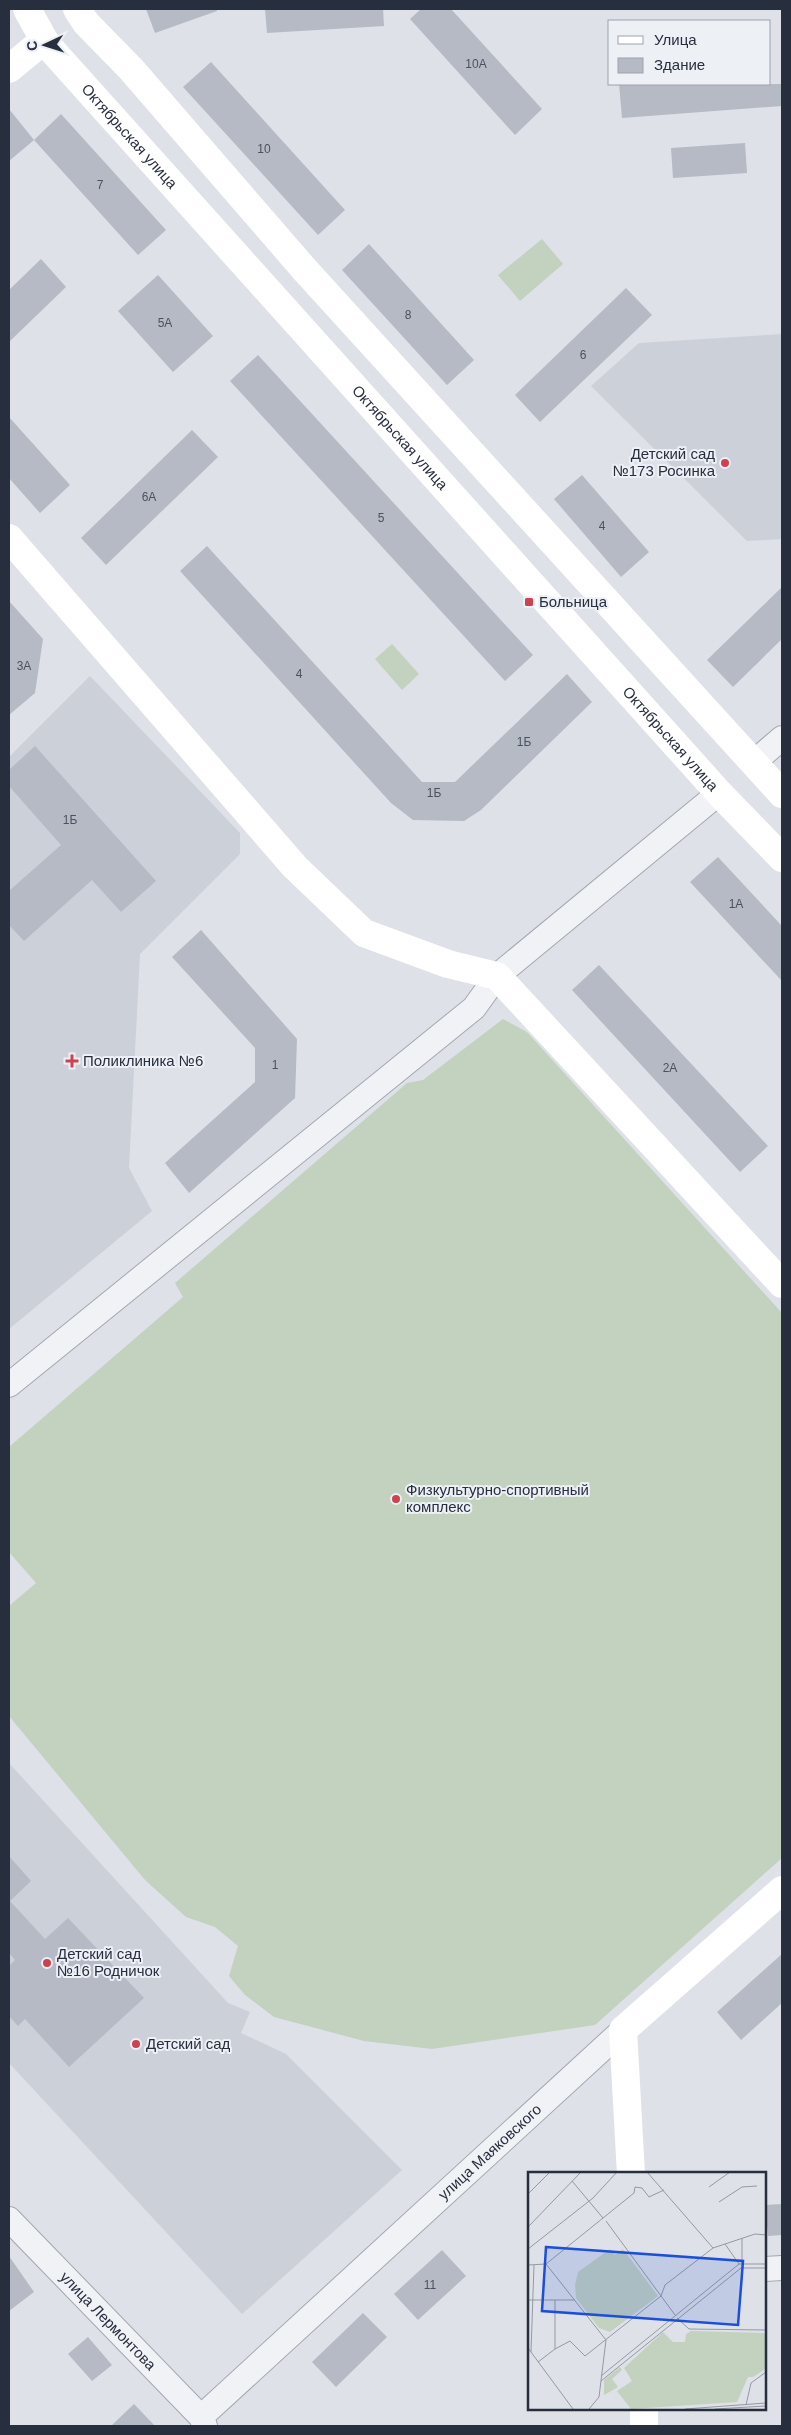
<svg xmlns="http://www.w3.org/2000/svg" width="791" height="2435" font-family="Helvetica,sans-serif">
	<rect width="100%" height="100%" fill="#dee1e7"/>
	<!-- built -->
	<g fill="#ccd0d9">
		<path d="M782,334v205l-35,2 -156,-155 48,-43z"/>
		<path d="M90,676l150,157v21l-100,100 -11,214 23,43 -143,118v-572z"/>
		<path d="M9,1763l219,240 22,9 -9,21 45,21 116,116 -160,144 -233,-251z"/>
	</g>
	<!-- garden -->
	<g fill="#c3d1bf">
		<path d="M542,239l21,25 -43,37 -22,-26z"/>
		<path d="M392,644l27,30 -17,16 -27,-31z"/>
		<path d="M503,1019l24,13 255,281v545l-187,167 -163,24 -68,-8 -90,-24 -29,-22 -16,-19 9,-30 -23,-19 -29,-10 -41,-37 -136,-164v-110l27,-23 -27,-31v-105l174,-150 -8,-14 232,-200 16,-3z"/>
	</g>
	<!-- building -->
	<g fill="#b5bac4">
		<path d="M146,9h71v2l-62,22z"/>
		<path d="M265,9h118l1,17 -117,7z"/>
		<path d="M421,9h30l91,100 -27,26 -105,-116z"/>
		<path d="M211,62l134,148 -27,25 -135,-148z"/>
		<path d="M619,84h163v22l-160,12z"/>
		<path d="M9,109l25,31 -25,21z"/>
		<path d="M61,114l105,116 -28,25 -104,-115z"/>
		<path d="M745,143l2,30 -74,5 -2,-30z"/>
		<path d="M369,244l105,116 -27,25 -105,-115z"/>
		<path d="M41,259l25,28 -57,55v-52z"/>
		<path d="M158,275l55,61 -40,36 -55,-61z"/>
		<path d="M626,288l26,27 -112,107 -25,-27z"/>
		<path d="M258,355l275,300 -28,26 -275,-300z"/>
		<path d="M9,417l61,68 -30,28 -31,-35z"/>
		<path d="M192,430l26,27 -112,108 -25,-27z"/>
		<path d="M582,475l67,77 -28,25 -67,-78z"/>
		<path d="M207,546l215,236h33l112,-108 25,28 -111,108 -17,11 -51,-1 -22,-17 -211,-232z"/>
		<path d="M782,587v52l-49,48 -26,-27z"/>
		<path d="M9,601l34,38 -8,54 -26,22z"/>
		<path d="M35,746l121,135 -35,31 -29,-32 -68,61 -15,-16v-34l52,-46 -52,-59v-16z"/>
		<path d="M718,857l64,69v55l-92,-99z"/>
		<path d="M201,930l96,109 -2,59 -106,95 -24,-30 90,-81v-34l-83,-91z"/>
		<path d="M599,965l169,181 -28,26 -168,-182z"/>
		<path d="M9,1856l22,25 -21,20 35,38 23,-21 76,80 -75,69 -44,-48 -7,7 -9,-10v-50l6,-6 -6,-7z"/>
		<path d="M782,1954v49l-41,37 -24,-28z"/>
		<path d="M782,2204v31l-14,1 -3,-31z"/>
		<path d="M442,2250l24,26 -48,44 -24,-26z"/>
		<path d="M9,2256l25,36 -25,19z"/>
		<path d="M363,2313l24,24 -51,50 -24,-25z"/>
		<path d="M88,2337l24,28 -20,16 -24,-27z"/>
		<path d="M134,2404l21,22h-44z"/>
	</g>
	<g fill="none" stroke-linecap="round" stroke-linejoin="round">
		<!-- street casing -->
		<g stroke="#a3a8b1" stroke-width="26">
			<g id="street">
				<path d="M753,763l29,-25"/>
				<path d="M9,1385l465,-377 23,-32 222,-183"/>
				<path id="s1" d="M9,2219l192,198 4,9"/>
				<path d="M765,2269l17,-1"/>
				<path id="s2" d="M201,2417l422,-387"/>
			</g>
		</g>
		<!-- street -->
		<use href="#street" stroke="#f0f2f6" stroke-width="24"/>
		<!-- secondary -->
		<g stroke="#fff" stroke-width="28">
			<path id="s3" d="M27,9l17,31 7,9 668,744 63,65"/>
			<path d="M77,9l9,14 45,46 174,201 477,524"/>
			<path d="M9,69l35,-29"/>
			<path d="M9,538l286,329 69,66 84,31 49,12 285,308"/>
			<path d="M631,2174l-8,-144 159,-140"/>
			<path d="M644,2409v17"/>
		</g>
	</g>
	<!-- markers -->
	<g fill="#cc4250" stroke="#edf0f5" stroke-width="2">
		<circle cx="725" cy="463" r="5"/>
		<rect x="524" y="597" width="10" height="10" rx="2.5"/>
		<path d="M69.5 1053.5h5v5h5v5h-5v5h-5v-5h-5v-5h5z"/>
		<circle cx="396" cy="1499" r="5"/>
		<circle cx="47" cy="1963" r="5"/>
		<circle cx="136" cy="2044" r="5"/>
	</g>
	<g text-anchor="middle" stroke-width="4" stroke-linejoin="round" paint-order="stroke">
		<!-- number labels -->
		<g font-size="12" fill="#4a5160">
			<text x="476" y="68">10А</text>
			<text x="264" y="153">10</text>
			<text x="100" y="189">7</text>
			<text x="408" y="319">8</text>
			<text x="165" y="327">5А</text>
			<text x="583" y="359">6</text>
			<text x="149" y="501">6А</text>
			<text x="381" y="522">5</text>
			<text x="602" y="530">4</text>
			<text x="24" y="670">3А</text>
			<text x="299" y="678">4</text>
			<text x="524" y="746">1Б</text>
			<text x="434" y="797">1Б</text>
			<text x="70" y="824">1Б</text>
			<text x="736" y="908">1А</text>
			<text x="275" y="1069">1</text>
			<text x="670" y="1072">2А</text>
			<text x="430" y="2289">11</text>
		</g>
		<!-- street labels -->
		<g font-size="15" fill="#272e3e" stroke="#edf0f5">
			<text dy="5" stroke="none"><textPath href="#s3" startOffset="164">Октябрьская улица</textPath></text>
			<text dy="5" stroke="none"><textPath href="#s3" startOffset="569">Октябрьская улица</textPath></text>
			<text dy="5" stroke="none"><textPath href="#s3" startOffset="974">Октябрьская улица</textPath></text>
			<text dy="5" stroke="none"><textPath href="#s2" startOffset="392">улица Маяковского</textPath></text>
			<text dy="5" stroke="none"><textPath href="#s1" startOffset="142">улица Лермонтова</textPath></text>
		</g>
		<!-- poi labels -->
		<g font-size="15" fill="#272e3e" stroke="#edf0f5" text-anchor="start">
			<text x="715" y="459" text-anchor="end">Детский сад<tspan x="715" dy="17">№173 Росинка</tspan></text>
			<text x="539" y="607">Больница</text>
			<text x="83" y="1066">Поликлиника №6</text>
			<text x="406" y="1495">Физкультурно-спортивный<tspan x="406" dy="17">комплекс</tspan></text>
			<text x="57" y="1959">Детский сад<tspan x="57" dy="17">№16 Родничок</tspan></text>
			<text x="146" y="2049">Детский сад</text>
		</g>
	</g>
	<!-- overview -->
	<g transform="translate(528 2172)">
		<rect width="238" height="238" fill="#dee1e7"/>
		<path d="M163,159l74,2v36l-12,8h-5l-11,25 -106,7 -14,-18 15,-10 -8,-13 39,-36 10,10h12l1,-8zM92,195l2,3 -10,9 6,8 -14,8v-15z" fill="#c3d1bf"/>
		<path d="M82,77l5,6 8,-6 35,47 -48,36 -11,-4 -23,-30 -1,-13 3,-13zM205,167h20l5,9 -6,4 -20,-1 -4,-6z" fill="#c3d1bf"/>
		<path fill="none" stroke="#9599a3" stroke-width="1" d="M119,0l66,76M44,9l31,37M181,15l21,-15M0,22l22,-22M191,30l23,-15 15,-1M78,49l69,94M0,55l53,-55M214,66v26M197,72l14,20M0,77l65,-51 24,-26M18,92l60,76M0,93l18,-1 88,-71 1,-6 7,1 7,9 15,-7M0,128h47M149,146l12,11 77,1M0,176l45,61M27,177l15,-8 15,15 76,-60 4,-11 48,-37 42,-14 11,1M3,180l3,-87M10,190l17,-13v-49M73,204l138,-112h27M73,209l140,-113h25M218,233l5,-22 15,-11M61,237l10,-12 7,-57M157,237l81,-6M187,237l51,-3"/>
		<path fill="#1d4ed8" fill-opacity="0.15" stroke="#1d4ed8" stroke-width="2.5" d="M18,75l197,14 -5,64 -196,-14z"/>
		<rect width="238" height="238" fill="none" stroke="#272e3e" stroke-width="2.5"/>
	</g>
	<!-- border -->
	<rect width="791" height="2435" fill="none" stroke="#272e3e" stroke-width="20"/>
	<!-- legend -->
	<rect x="608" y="20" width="162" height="65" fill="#edf0f5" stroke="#9ea2ac"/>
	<rect x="618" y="36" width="25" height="8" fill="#ffffff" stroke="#9ea2ac"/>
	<text x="654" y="45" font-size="15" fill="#272e3e">Улица</text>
	<rect x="618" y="58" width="25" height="15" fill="#b5bac4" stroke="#9ea2ac"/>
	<text x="654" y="70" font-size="15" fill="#272e3e">Здание</text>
	<!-- north arrow -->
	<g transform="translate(45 45) rotate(266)" stroke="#edf0f5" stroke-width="4" paint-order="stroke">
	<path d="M0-4L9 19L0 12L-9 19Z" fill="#272e3e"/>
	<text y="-8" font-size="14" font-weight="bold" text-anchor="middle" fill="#272e3e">С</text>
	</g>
</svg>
